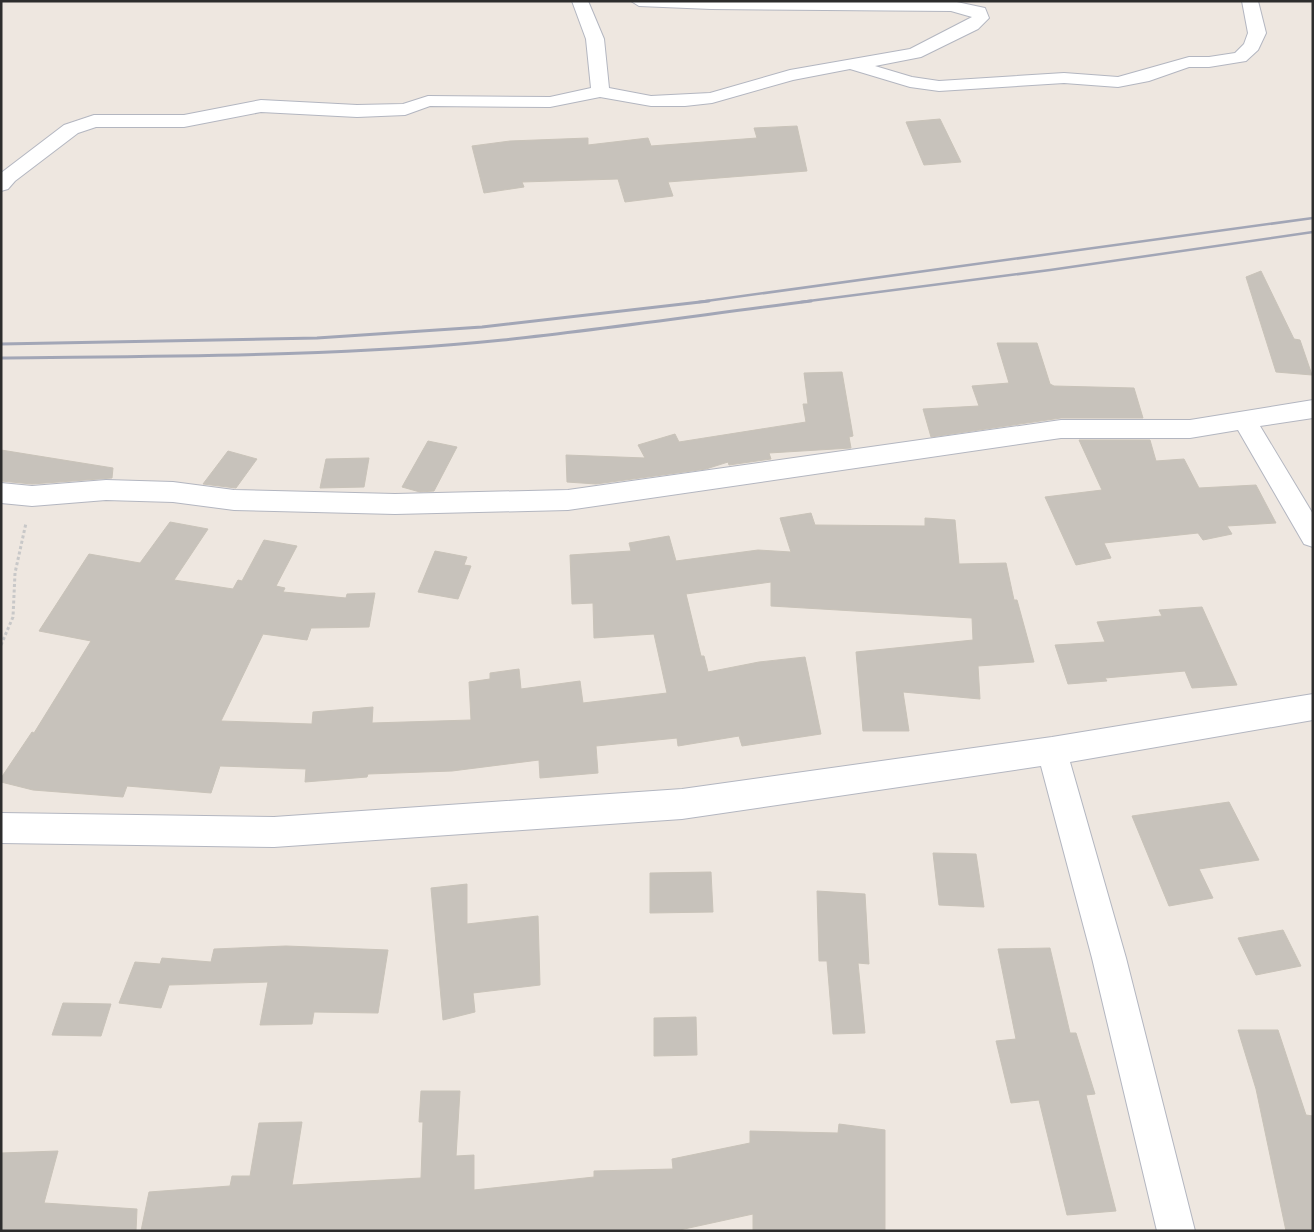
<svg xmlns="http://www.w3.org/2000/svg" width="1314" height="1232" font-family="Commissioner,sans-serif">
	<rect width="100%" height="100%" fill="#eee7e0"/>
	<!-- building -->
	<g fill="#c7c2bb" stroke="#c9c3b9">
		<path d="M940,119l21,43 -37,3 -18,-43z"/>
		<path d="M797,126l10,45 -139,11 5,14 -48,6 -7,-23 -96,3 2,5 -40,6 -12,-47 38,-5 78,-3v7l60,-7 3,8 106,-8 -3,-10z"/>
		<path d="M1261,271l33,68 6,1 12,35 -36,-3 -30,-95z"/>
		<path d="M997,343h40l13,41 4,2 80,2 9,30h-82l-130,19 -8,-28 56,-3 -7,-20 37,-3z"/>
		<path d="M842,372l11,64 -4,1 2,11 -82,5 2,6 -42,6 -1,-3 -22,7 -110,15 -29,-2 -1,-27 79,3 -7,-13 37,-11 4,8 127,-20 -3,-18h5l-4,-31z"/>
		<path d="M1079,440h71l6,21 28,-2 15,29 57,-3 20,38 -49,3 5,8 -29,6 -5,-7 -94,10 7,15 -35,7 -31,-68 57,-7z"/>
		<path d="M428,441l29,6 -23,44 -14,1 -18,-5z"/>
		<path d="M1,450l112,18 -1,10 -80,6 -31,-3z"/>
		<path d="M228,451l29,8 -21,29 -33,-4z"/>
		<path d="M369,458l-5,29 -44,1 6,-29z"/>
		<path d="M811,513l4,12 110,1v-8l30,2 4,44 47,-1 8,37h3l17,62 -56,4 2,33 -77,-7 6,39h-46l-7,-79 117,-12 -1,-22 -201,-12v-24l-85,12 15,62h3l4,16 51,-10 46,-5 16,77 -79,12 -3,-10 -61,10 -1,-8 -81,8 2,27 -58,5 -1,-18 -87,11 -84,3 -1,3 -62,5 1,-13 -86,-3 -9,27 -84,-7 -4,11 -90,-7 -32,-8v-4l31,-46 2,1 57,-92 -52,-10 50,-77 51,9 30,-41 38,7 -34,51 59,9 5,-9 4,1 22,-41 33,6 -21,40 9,2 -2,4 63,6 1,-4 28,-1 -6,34 -58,1 -4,12 -44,-6 -42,87 91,3 1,-12 60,-5 -1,16 99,-3 -2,-38 21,-3v-6l29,-4 2,20 59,-8 3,22 84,-10 -13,-59 -60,4 -1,-35 -21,1 -2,-49 61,-4 -2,-8 40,-7 7,25 82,-11 33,2 -11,-34z"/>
		<path d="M435,551l32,6 -3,8 7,1 -13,33 -40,-7z"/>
		<path d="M1202,607l35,78 -45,3 -7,-17 -80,7 2,3 -39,3 -13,-39 50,-3 -8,-20 65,-6 -3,-6z"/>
		<path d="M1229,802l30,58 -60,9 14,29 -44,8 -37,-90z"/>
		<path d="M933,853l43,1 8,53 -45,-2z"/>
		<path d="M711,872l2,40 -63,1v-40z"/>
		<path d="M467,884v40l71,-8 2,69 -67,8 2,19 -32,8 -12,-132z"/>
		<path d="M817,891l48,3 4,70 -11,-1 7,70 -32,1 -6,-73h-8z"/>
		<path d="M1283,930l18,36 -45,9 -18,-37z"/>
		<path d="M286,946l102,4 -10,63 -64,-1 -2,12 -52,1 8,-43 -99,3 -8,23 -42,-5 16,-41 25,2 2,-6 49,4 3,-13z"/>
		<path d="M1050,948l20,85h6l19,61 -9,1 30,116 -49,4 -28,-115 -28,3 -15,-62 20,-2 -18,-90z"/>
		<path d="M63,1003l48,1 -10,32 -49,-1z"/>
		<path d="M696,1017l1,38 -43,1v-38z"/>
		<path d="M1238,1030h40l28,85 7,1v115h-27l-30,-142z"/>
		<path d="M421,1091h39l-4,65 18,-1v35l120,-13v-6l79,-2 -1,-10 78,-16v-12l88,2 1,-9 46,6v101h-132v-17l-78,17h-534l8,-39 81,-6 2,-10h18l9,-53 43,-1 -10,63 129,-7 2,-56h-4z"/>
		<path d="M58,1151l-14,52 93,6 -1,22h-135v-78z"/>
	</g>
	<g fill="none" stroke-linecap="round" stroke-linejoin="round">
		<!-- minor casing -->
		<g stroke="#b3b6c0" stroke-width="2">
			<g id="minor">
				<path d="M572,1h16l16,38 5,49 42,8 59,-3 80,-23 120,-21 62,-32 -21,-6 -240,-2 -72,-3 -8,-5h321l33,7 4,10 -11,11 -57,28 -46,9 37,11 27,4 125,-8 54,4 71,-20h20l26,-4 9,-9 4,-11 -6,-32h16l8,32 -8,17 -12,11 -37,6h-20l-40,14 -31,6 -54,-4 -125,8 -29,-4 -60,-18 -57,11 -81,23 -27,3h-34l-51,-9 -50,10 -120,-1 -25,9 -48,2 -96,-5 -77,15h-88l-18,6 -63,48 -7,8 -7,2v-18l63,-48 30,-10h90l77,-15 96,5 46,-1 25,-8 122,1 41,-9 -5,-49z"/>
				<path d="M1313,400v18l-53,8 53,88v33l-9,-3 -66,-114 -48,8h-129l-493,72 -173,4 -161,-4 -61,-8 -67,-2 -74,6 -31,-3v-20l31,3 74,-6 67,2 61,8 161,4 173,-4 493,-70h129z"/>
				<path d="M1313,694v26l-243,42 56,196 69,273h-38l-65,-273 -51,-192 -359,53 -408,28 -273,-4v-30l273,4 408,-28 370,-52z"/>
			</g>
		</g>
		<!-- path -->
		<path stroke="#c8c8c8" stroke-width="3" stroke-dasharray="3 2.5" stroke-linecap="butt" d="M1,645l12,-28 2,-44 11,-50"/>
		<!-- minor -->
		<use href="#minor" fill="#fff" fill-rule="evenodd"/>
		<!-- rail-far1 -->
		<g stroke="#a2a6b6" stroke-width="2.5">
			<path d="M699,302l614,-84"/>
			<path d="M801,302l249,-32 263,-38"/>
		</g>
		<!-- rail -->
		<g stroke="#a2a6b6" stroke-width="3">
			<path d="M1,344l316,-6 165,-11 227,-26"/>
			<path d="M1,358c167,-2 336,-1 502,-18 103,-11 205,-26 308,-39"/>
		</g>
	</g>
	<!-- border -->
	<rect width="1314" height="1232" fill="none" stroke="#2d2d2d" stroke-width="5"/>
</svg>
